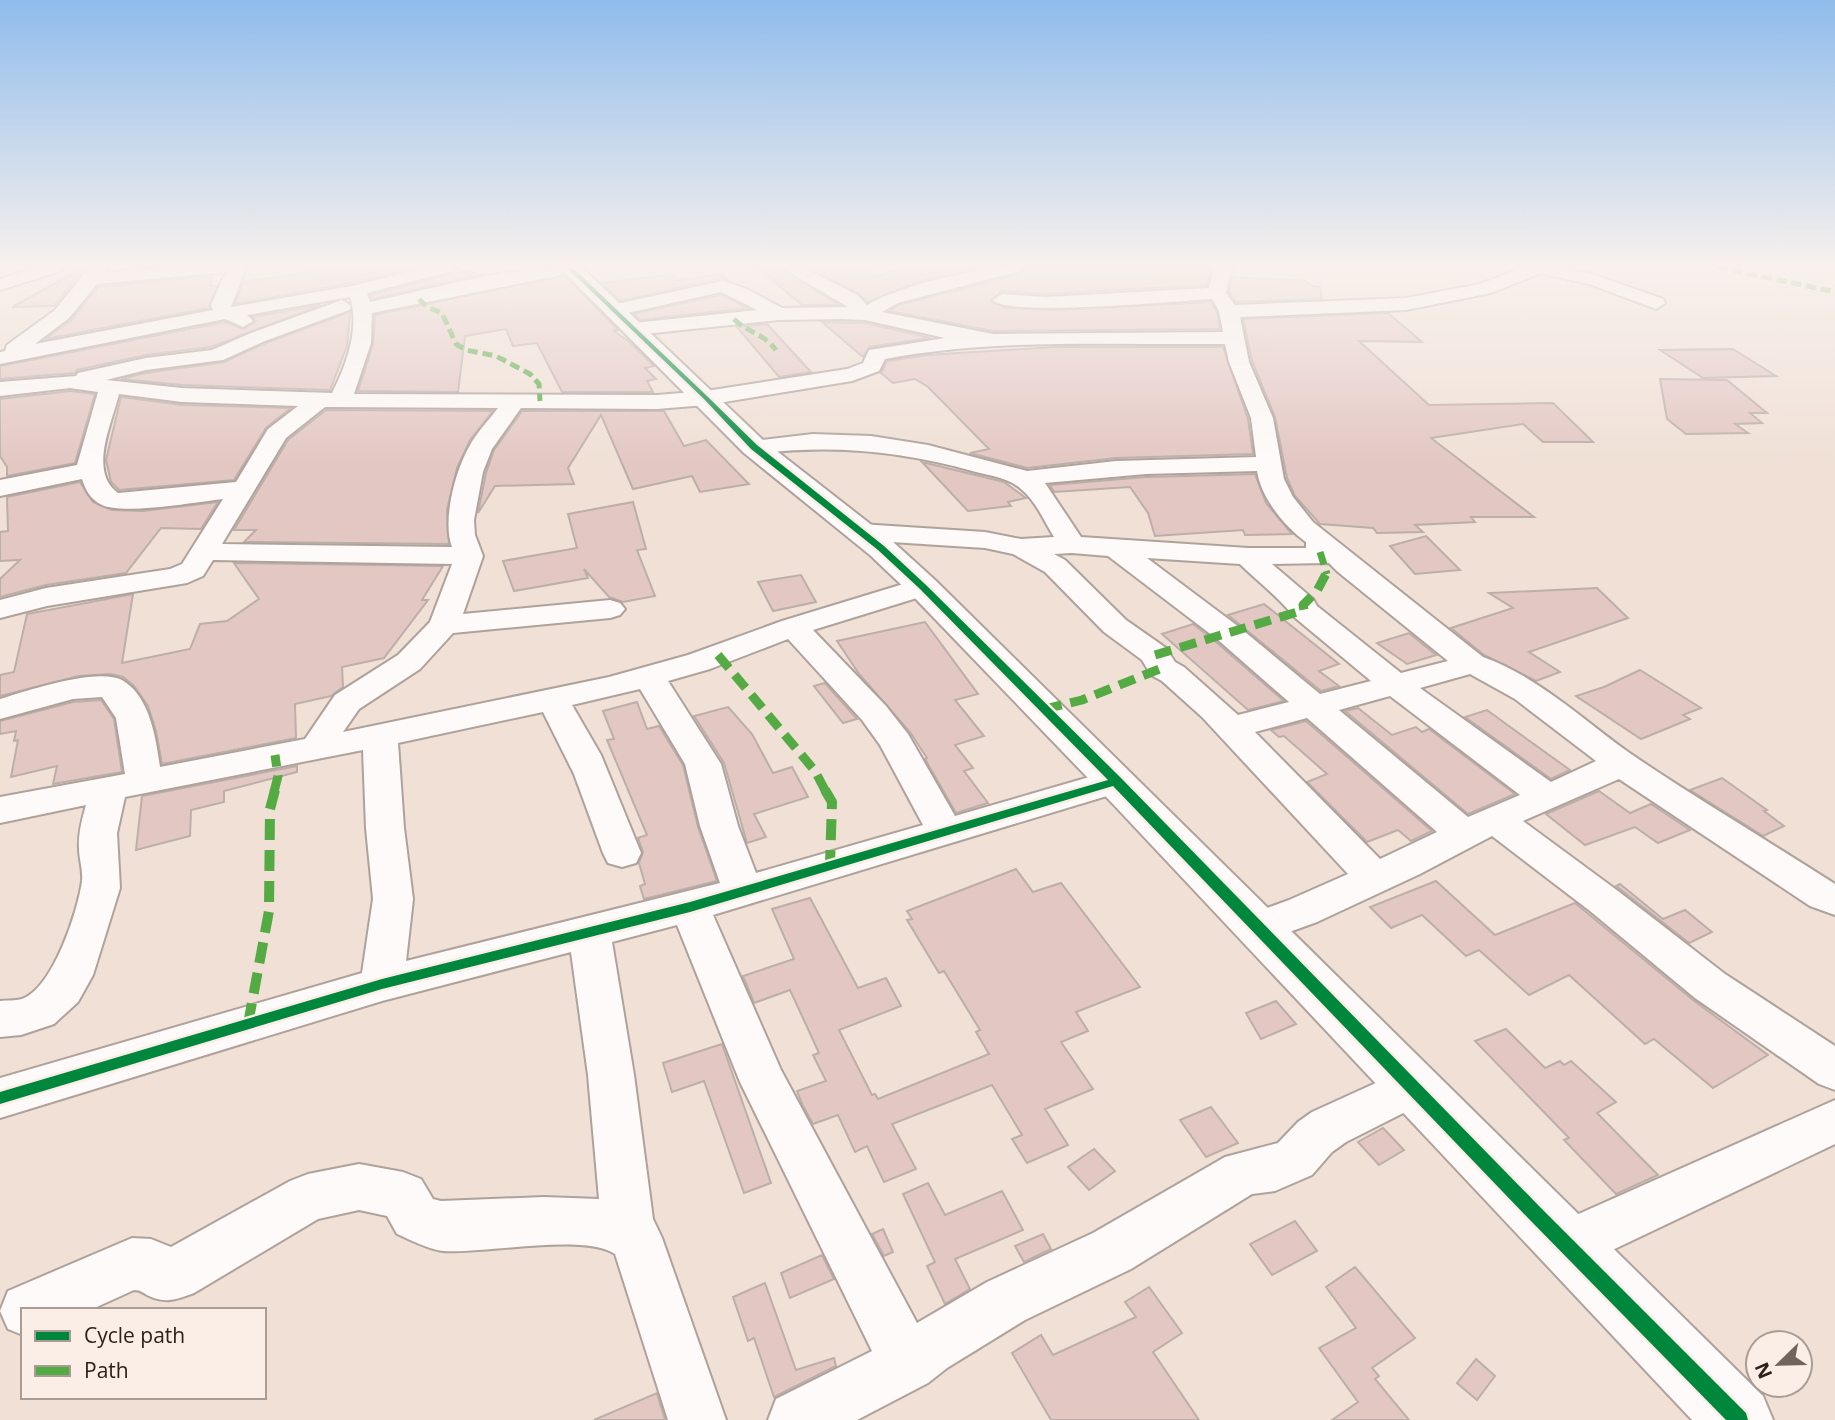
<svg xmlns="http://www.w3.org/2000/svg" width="1835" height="1420" font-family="'Open Sans',sans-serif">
	<rect width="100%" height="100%" fill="#f0e0d6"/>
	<!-- building -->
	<g fill="#e3c7c3" stroke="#bcaea9" stroke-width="2">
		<path d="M85,267l-31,39 -42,1z"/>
		<path d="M306,267h110l-60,15 -121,22 8,-22 61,-9z"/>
		<path d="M757,267h21l61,38h-37z"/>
		<path d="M808,267h63l1,10 42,-10h75l-69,14 -52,21 -10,-9z"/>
		<path d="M1026,267h182l2,7 -3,11 -160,9 -45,-3 -11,10 14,7 55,2 151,-8 6,10 3,17 -227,2 -104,-20 10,-6 122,-31z"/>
		<path d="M469,270l9,5 5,-1 -111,25 -2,-4z"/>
		<path d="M673,274l4,6 46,-6 5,6 -6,-2 -102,23 -18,-18z"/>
		<path d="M564,275l54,55 -4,1 17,12 23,23 -9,2 11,11 -9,2 6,11h-91l-25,-49 -24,3 -7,-17 -41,7 -7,56 -100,-1 15,-47 2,-29z"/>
		<path d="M211,276v10h6l-8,22 -164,31 26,-19 27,-33z"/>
		<path d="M1232,277l74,4 6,5 8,1 2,12 -86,3 -7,-10z"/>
		<path d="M721,295l27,13 -108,12 -6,-6z"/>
		<path d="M321,305l-110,42 -65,8 -69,15 -2,3 -75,6v-13l225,-44 19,7 12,-8 -4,-4z"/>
		<path d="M350,312l-3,34 -17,44 -148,-5 -61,-6 25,-6 78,-11 42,-19z"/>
		<path d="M1388,313l34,29 -63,-1 70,64 124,-2 40,39h-50l-20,-18 -92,14 103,79h-63l4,5 -60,3 8,7 -46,1 -4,-5 -53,-4 -25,-28 -8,-18 -12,-61 -23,-56 -9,-42z"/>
		<path d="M822,322l43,1 66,15 -62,9 -6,10z"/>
		<path d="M767,324l44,48 -32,5 -42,-50z"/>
		<path d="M1054,347h169l25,72 5,35 -137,4 -89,10 -57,-15 19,-4 -61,-62 -13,-8 -22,4 -12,-10 6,-12 40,-6z"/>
		<path d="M1733,349l43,27 -73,2 -43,-28z"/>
		<path d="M1660,379l67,1 40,33h-17l12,10 -27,1 13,9 -62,1 -19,-15z"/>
		<path d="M70,391l25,3 -20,69 -68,13v-9l-7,-11v-57z"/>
		<path d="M121,397l61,8 109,3 -25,20 -32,52 -115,10 -8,-8 -5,-22z"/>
		<path d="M326,410l167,1 -23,29 -13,28 -10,42 2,34 -205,-2 12,-12h-22l54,-90z"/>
		<path d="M522,411h142l20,35 22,-6 43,44 -49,8 -8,-16 -59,13 -32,-74 -33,53 6,16 -79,2 -17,27 8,-40 8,-23z"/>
		<path d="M922,462l82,20 22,16 -18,4 3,4 -43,5z"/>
		<path d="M1255,474l11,29 26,31 -47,1 -2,-5 -88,6 -7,-23 -18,-26 -76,5 -4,-7 96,-8z"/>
		<path d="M80,482l13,20 19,8 31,1 75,-9 -17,27 -40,-1 -35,45 -80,12 -46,12v-18l20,-19 -20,1v-29l8,-1 -1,-34z"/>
		<path d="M633,502l13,47 -9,1 18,46 -32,6 -14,-5 -25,-28 4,9 -74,13 -11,-30 74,-13 -9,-34z"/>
		<path d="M1426,536l34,34 -45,4 -25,-28z"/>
		<path d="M234,563l209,3 -21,34h6l-44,58 -42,9 1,20 -12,9 -36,8 1,34 -134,26 -6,-33 -8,-25 -14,-20 -11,-9 -12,-3 -32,2 -79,20v-21l14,-3 13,-58 106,-20 -11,69 68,-14 10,-25 27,-3 32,-22z"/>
		<path d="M801,575l15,27 -43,9 -15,-29z"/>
		<path d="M1597,588l31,30 -99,34 31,20 -24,9 -52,-26 -33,-27 62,-20 -24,-15z"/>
		<path d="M1264,604l75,60 -20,7 20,15 -18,5 -93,-76z"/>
		<path d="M925,622l53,72 -23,6 29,36 -29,9 18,23 -9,3 24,32 -32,10 -31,-54 2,-1 -17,-26 -51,-58 -22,-33z"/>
		<path d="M1193,624l22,17 69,60 -36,9 -86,-76z"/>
		<path d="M1409,633l27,22 -29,9 -30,-21z"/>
		<path d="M1640,670l61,38 -18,7 7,4 -49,20 -65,-43 28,-9z"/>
		<path d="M825,683l32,36 -14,4 -29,-37z"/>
		<path d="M101,700l13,19 8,53 -69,12 4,-18 -46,11 7,-37 -4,1 2,-10 -16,3v-13l73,-19z"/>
		<path d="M637,702l10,27 12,-3 24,39 15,62 19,54 -73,18 -4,-13 5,-2 -6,-21 4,-11 -5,-14 9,-3 -40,-95 7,-1 -11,-28z"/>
		<path d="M728,707l24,27 21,39 19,-6 16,30 -54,17 12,23 -19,6 -23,-80 -30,-47z"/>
		<path d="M1358,708l34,27 24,-8 6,5 7,-3 86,65 -47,20 -123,-103z"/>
		<path d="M1487,710l26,19 57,41 -19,9 -86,-62z"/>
		<path d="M1306,721l126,110 -21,10 -13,-11 -31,12 -60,-60 20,-8 -43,-38 -5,1 -8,-7z"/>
		<path d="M297,766v6l-73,19v11l-33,8 -1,26 -54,14 6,-54z"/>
		<path d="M1722,778l45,32 -3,1 20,15 -21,10 -73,-46z"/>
		<path d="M1599,791l31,22 21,-9 39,26 -32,13 -23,-16 -50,18 -39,-31z"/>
		<path d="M1016,869l17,23 28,-9 79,104 -64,25 12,19 -27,11 32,47 -48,20 23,36 -41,18 -15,-24 10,-4 -30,-50 -100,39 24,45 -32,13 -17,-36 -12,6 -17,-37 -25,9 -10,-18 -6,-15 29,-10 -13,-26 6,-2 -29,-63 -36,13 -11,-27 51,-17 -22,-50 38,-11 48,90 28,-10 15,28 -62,24 33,65 3,-1 3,5 111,-45 -13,-22 4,-2 -36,-59 -5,2 -32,-53 5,-1 -5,-8z"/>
		<path d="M1436,881l59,54 80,-32 118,97 75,55 -55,33 -59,-49 -9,5 -76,-69 -40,20 -50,-45 -13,6 -44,-41 -31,13 -21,-21z"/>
		<path d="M1620,884l43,35 22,-9 27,22 -23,11 -73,-57z"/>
		<path d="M1276,1001l20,23 -35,15 -15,-26z"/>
		<path d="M1506,1029l39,39 15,-7 4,4 7,-4 45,41 -19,11 61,62 -42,19 -52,-54 5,-2 -94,-97z"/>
		<path d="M722,1044l49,139 -27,10 -40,-112 -32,11 -9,-29z"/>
		<path d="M1211,1107l27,36 -32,14 -26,-37z"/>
		<path d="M1383,1128l21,22 -25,15 -21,-23z"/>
		<path d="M1094,1149l21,22 -26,19 -21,-23z"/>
		<path d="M928,1183l17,32 57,-24 21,39 -68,29 15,30 -25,15 -18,-38 8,-4 -32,-68z"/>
		<path d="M1295,1221l22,30 -45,24 -22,-31z"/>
		<path d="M883,1229l10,23 -9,4 -12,-22z"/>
		<path d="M1043,1234l8,15 -27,13 -9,-16z"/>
		<path d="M822,1255l12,24 -44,19 -9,-25z"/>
		<path d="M1355,1267l60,71 -43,30 7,8 -4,3 34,41h-77l26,-18 -39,-54 37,-20 -30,-41z"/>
		<path d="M765,1283l31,87 38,-12 2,8 -62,31 -20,-59 -6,3 -15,-44z"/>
		<path d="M1149,1287l33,46 -29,19 46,68h-148l-39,-67 29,-18 12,20 83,-38 -11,-15z"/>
		<path d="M1476,1359l19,17 -18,24 -20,-17z"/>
		<path d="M657,1393l8,27h-71z"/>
	</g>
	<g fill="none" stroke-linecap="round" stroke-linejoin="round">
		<!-- minor casing -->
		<g stroke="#aea29b" stroke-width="4">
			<g id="minor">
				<path d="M37,267h26l-3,4 -60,19v-11z"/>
				<path d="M90,267h18l-4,6 64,-6h78l-15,40 126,-22 69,-18h30l-3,4 -86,22 3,9c66,-14 136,-35 204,-35l-17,9 -185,37 -1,30 -17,51 303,1 49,-4 141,-22 16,-6 6,-13 76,-12 -80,-18 -23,-1 -64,1 -144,15 -7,-2 -3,-4 3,-4 7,-2 123,-13 -36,-18 -107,24 -10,-6 3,-4 116,-25 24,8 35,19 66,-1 -68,-40h22l55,28 10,10c37,-21 113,-38 156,-38l-3,4 -122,32 -16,9 111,22 230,-2 -4,-21 -7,-12c-31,2 -206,18 -219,1l9,-6 45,3 162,-9 5,-21h18l-6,26 9,12 171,-7 74,-14 45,-17h36l34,8 68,24 2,4 -9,6 -67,-25 -48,-11 -50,20 -85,17 -166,7 9,45 24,56 11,61 9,18 20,25 170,135c56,20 100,63 148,97 66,45 136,86 204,130v31l-25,-9 -191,-127 -96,42 95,70 107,83 110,72v44l-16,-6 -124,-86 -105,-87 -98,-75 -72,38 -103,48 -58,21 -14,-5 -6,-11 6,-11 44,-16 59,-26 -146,-157 -40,-36 -11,-6 -9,-15 -38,-28 -59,-60 -32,-18 -28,-6 -125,-8 -10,-2 -3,-6 3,-6 10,-2 125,8 36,7 33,-2c-10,-16 -18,-36 -33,-48 -12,-11 -30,-13 -45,-17 -74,-21 -145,-28 -222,-18l-8,-2 -4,-5 4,-5 67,-8 58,2 57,9 99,26 89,-10 140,-4 -5,-39 -22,-56 -4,-18c-113,1 -229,-6 -340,15l-6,12 -27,10 -146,24 -49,4 -136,-1 -29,41 -9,23 -9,48 1,15 8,21 -20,58 147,-14 10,3 5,6 -5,6 -10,3 -157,15 -33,36 -61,40 -16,23 266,-55 79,-22 94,-34 141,-43 10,3 4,6 -4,6 -120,37 73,76 22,28 47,82 162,-47 13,4 5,8 -5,8 -417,126 68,155 136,253 70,-41 106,-49 132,-76 53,-14 20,-21 14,-10 99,-45 16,6 7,14 -7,14 -81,41 -14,10 -20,23 -37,16 -23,3 -121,75 -106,51 -78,48 -19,15 -71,37h-89l8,-21 96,-48 -132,-269 -63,-157 -65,17 22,133 19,144 9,19 64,182h-58l-53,-166c-31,-21 -131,0 -172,-3 -16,-2 -32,-11 -46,-17l-10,-18 -28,-6 -41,9 -124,74c-17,6 -27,11 -45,3 -6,-3 -8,-6 -15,-6l-44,20h-67v25l-15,-6 -8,-18 8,-20 124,-53 19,1 20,8 119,-66 18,-7 51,-10 44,8 18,7 12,20 8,2 103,-4 55,2 -11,-124 -17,-123 -189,49 -382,117v-40l362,-105 11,-74 -7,-71 -3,-78 -238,47 -8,36 3,55 -27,87 -15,27 -24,22 -33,11 -21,2v-36c7,-1 15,0 22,-2 31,-11 56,-88 60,-118 1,-12 -3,-22 -3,-33 -1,-14 3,-29 7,-43l-86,18v-26l125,-23 -9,-56 -14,-21 -29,2 -73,20v-20c26,-8 97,-32 122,-19 28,16 34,59 38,87l145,-28 30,-44 63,-40 32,-33 22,-58 -239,-4 -10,16 -16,7 -140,23 -47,12v-18l46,-12 124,-19 12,-5 41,-65c-26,3 -100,16 -121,6 -12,-6 -16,-14 -20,-26l-82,17v-16l77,-15 21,-73 -28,-4 -70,8v-14l76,-6 2,-3 68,-15 66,-8 39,-17 91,-33 9,6 -2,4 -84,31 -42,19 -77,10 -40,10 76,8 150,5c14,-27 28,-65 18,-96l-103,18 6,6 -10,6 -18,-8 -225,45v-12l5,-1 2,-6 48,-35zM226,272l-15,33 2,5 -178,34 34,-26 28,-34zM119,394l63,8 116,4 -30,23 -32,53 -118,11c-30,-21 -6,-70 1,-99zM325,407l173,1c-9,12 -22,25 -29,39 -14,24 -27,74 -17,100l-230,-3 64,-106zM1257,471c4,27 28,56 49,71v6h-58l-167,-11 -36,-54 101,-9zM1072,553l36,3 109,83 72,63 -51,13 -54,-48 -9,-5 -9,-14 -40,-28 -61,-60 -11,-6zM1147,558l93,6c15,15 43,37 53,52l78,65 -51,13 -81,-67zM1329,563l9,9 110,89 -47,12 -84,-67 -4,-7 -41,-35zM788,639l74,81 18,25 43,80 -167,48 -18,-47 -17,-62 -53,-83 42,-12zM1470,674l45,25 81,62 -45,21 -131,-94zM640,689l45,75 15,62 20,57 -314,78 7,-62 -9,-71 -6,-85 145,-31 31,62 29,79 5,10 14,4 14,-4 5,-10 -40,-98 -29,-50zM1390,696l130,99 -52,22 -129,-107zM1307,718l130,114 -57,27 -125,-127z"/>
				<path d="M1835,1100v44l-252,120 -18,7 -18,-7 -8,-18 8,-18z"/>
			</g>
		</g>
		<!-- tertiary casing -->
		<g stroke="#aea29b" stroke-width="4">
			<path id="tertiary" d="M559,267h22l183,174 128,100 43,39 828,816 10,24h-81l-579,-616 -202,-210 -41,-39 -126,-102z"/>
		</g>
		<!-- minor -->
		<use href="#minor" fill="#fdfaf9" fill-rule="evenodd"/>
		<!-- tertiary -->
		<use href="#tertiary" fill="#fdfaf9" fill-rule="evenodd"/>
		<!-- quiet-far3 -->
		<g stroke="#54aa43" stroke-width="5" stroke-dasharray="10 5" stroke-linecap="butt">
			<path d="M1718,267l117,25"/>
			<path d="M419,299l8,8 15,6 14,31 10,6 30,6 34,18 9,10 1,17"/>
			<path d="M734,319c15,15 28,13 42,31"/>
		</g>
		<!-- quiet-far2 -->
		<path stroke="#54aa43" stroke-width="7" stroke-dasharray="13 7" stroke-linecap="butt" d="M1320,552l7,22"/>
		<!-- quiet-far1 -->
		<g stroke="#54aa43" stroke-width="9" stroke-dasharray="17 9" stroke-linecap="butt">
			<path d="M718,655l97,116 11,21"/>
			<path d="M1155,655l149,-45 -1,-5 14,-14 10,-19"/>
			<path d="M1045,709l37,-9 80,-32"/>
			<path d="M274,792l4,-16 -3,-21"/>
		</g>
		<!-- quiet -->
		<g stroke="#54aa43" stroke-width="10" stroke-dasharray="21 10" stroke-linecap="butt">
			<path d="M825,790l7,12 -2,63"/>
			<path d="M248,1024l21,-113 1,-102 5,-19"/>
		</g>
		<!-- cycleway casing -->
		<g stroke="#faeee7" stroke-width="5">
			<path id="cycleway" d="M566,267h6l136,130 49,48 127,101 42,39 195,193 419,429 206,206 2,7h-22l-198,-202 -415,-432 -423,126 -308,77 -382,115v-12l382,-113 308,-77 418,-122 -188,-191 -42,-39 -127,-101 -47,-50z"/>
		</g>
		<!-- cycleway -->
		<use href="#cycleway" fill="#00873e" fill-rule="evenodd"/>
	</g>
	<!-- sky -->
	<linearGradient id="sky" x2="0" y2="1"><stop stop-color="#90bcec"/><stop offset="0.57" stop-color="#f8f1ed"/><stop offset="1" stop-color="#f8f1ed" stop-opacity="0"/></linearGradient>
	<rect width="1835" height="466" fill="url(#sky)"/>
	<!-- legend -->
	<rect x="21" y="1308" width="245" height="91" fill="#faeee7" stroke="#a89c95" stroke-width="2"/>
	<rect x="35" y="1331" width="35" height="10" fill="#00873e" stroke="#a89c95" stroke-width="2"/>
	<text x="84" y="1343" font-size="21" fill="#2c211b">Cycle path</text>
	<rect x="35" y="1366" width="35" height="10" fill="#54aa43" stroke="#a89c95" stroke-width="2"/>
	<text x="84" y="1378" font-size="21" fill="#2c211b">Path</text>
	<!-- north arrow -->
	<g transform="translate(1779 1364) rotate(247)"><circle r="33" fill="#faeee7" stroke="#a89c95" stroke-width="2"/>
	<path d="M0-5L12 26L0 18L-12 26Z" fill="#71645c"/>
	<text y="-10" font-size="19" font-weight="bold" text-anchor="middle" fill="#2c211b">N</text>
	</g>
</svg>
